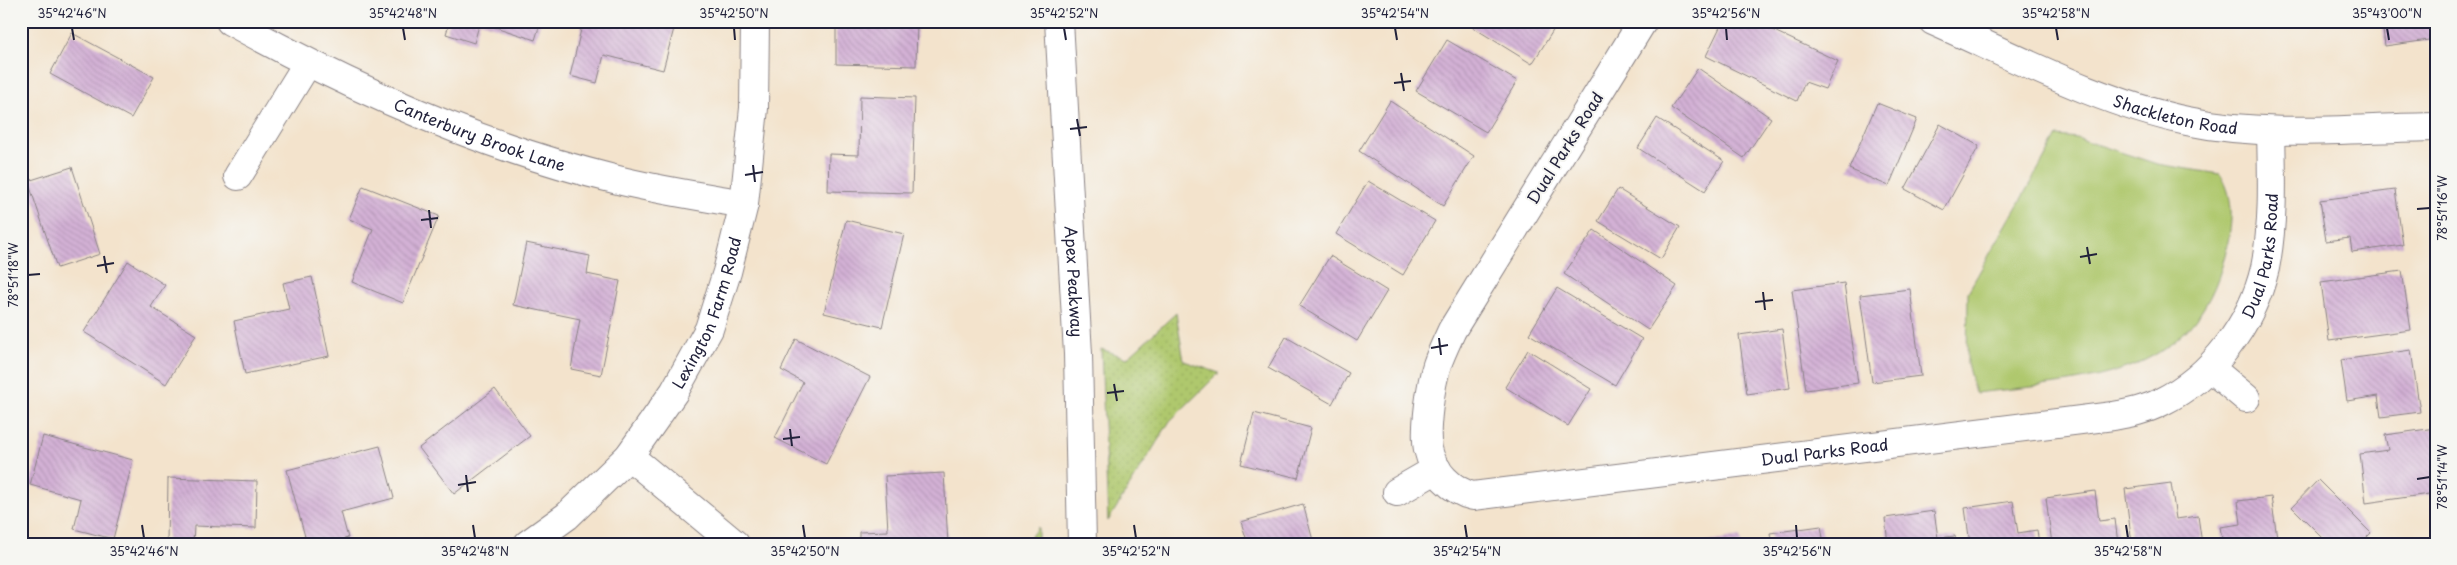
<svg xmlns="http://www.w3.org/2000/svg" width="2457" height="565" font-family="'Playpen Sans',sans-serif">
	<defs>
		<pattern id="grass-dots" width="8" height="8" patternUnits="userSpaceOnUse" patternTransform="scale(1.25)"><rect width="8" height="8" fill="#afc86d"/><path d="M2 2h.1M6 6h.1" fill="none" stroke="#96ac5f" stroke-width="1.8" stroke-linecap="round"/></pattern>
		<pattern id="building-back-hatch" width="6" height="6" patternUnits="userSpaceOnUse" patternTransform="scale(1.25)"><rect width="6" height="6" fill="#d3b1d5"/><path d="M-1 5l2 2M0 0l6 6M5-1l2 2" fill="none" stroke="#b598b8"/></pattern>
	</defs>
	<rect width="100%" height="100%" fill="#f6f6f2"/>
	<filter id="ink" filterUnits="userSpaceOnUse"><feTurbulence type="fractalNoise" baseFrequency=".02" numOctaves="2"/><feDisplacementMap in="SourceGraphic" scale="10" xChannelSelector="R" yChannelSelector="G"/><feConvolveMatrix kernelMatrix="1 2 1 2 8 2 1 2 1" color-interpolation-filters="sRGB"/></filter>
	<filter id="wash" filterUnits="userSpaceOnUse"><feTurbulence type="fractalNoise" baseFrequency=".0096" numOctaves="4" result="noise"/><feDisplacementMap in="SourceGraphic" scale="20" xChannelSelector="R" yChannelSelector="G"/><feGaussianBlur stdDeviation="1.12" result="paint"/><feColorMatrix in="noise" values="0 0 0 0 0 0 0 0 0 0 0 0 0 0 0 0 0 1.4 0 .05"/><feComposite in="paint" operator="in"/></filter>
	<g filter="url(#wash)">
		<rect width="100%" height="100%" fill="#f3e3cc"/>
		<!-- grass -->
		<g fill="url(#grass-dots)" stroke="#687554">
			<path d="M1176,313l8,48 35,12 -49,48 -62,100 -7,-172 26,9z"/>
			<path d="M1038,527v17h-13z"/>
		</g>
		<!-- green -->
		<path fill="#afc86d" stroke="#687554" d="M2057,136l20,2 80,26 63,10c16,25 12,53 5,81 -30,127 -144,126 -250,138l-8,-29 1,-72z"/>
		<g id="blocks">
			<!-- building -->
			<g fill="url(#building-back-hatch)">
				<path d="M450,21h91l-6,19 -55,-18 -6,21 -28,-9z"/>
				<path d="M583,21h93l-13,49 -59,-15 -7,28 -27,-7z"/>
				<path d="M864,21h53l-1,45 -80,-2v-40h28z"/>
				<path d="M1467,21h92l-27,43 -66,-41z"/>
				<path d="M1723,21h30l85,40 -13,28 -20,-7 -8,19 -91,-45z"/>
				<path d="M2382,21h54v18l-51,7z"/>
				<path d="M72,33l82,44 -23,41 -81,-44z"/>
				<path d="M1447,40l70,41 -31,51 -70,-41z"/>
				<path d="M1698,68l73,50 -27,40 -73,-50z"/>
				<path d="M860,96l55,2 -3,95 -84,-2 1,-37 30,1z"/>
				<path d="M1390,101l84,55 -31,50 -84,-55z"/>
				<path d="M1877,103l40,16 -28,67 -40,-17z"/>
				<path d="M1657,118l67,43 -19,30 -67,-43z"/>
				<path d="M1940,124l39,22 -35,64 -39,-21z"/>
				<path d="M72,167l28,87 -43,14 -29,-87z"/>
				<path d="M1368,181l67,40 -32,54 -67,-41z"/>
				<path d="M363,186l76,30 -36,87 -51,-21 21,-53 -24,-10z"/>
				<path d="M1618,189l62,38 -19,32 -63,-38z"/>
				<path d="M2395,190l8,55 -51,7 -2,-14 -24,3 -6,-41z"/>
				<path d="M846,220l58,14 -22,93 -58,-14z"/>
				<path d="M1594,230l83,56 -29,44 -84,-56z"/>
				<path d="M526,243l64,13 -3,18 33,7 -19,94 -30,-6 9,-50 -67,-14z"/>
				<path d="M1330,256l57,35 -30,50 -58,-35z"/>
				<path d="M128,261l37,24 -14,22 45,28 -30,49 -82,-52z"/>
				<path d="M2402,271l9,59 -82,11 -8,-59z"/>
				<path d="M312,277l17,79 -84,18 -11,-53 55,-12 -6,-26z"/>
				<path d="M1844,283l14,100 -52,7 -14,-100z"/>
				<path d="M1557,288l85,51 -27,46 -86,-51z"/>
				<path d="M1910,289l11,87 -49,6 -12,-87z"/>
				<path d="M1782,329l8,59 -43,6 -8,-59z"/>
				<path d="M1286,337l63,36 -17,31 -64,-36z"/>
				<path d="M796,339l74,38 -44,87 -51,-26 28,-56 -22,-12z"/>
				<path d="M1528,350l63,39 -23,37 -63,-39z"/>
				<path d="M2411,350l9,62 -39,5 -3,-21 -31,5 -6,-41z"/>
				<path d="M495,389l35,47 -76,58 -35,-46z"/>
				<path d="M1254,413l57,15 -13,50 -57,-14z"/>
				<path d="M2435,428l1,65 -70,10 -6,-49 28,-4 -3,-15z"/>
				<path d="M43,436l90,24 -20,79 -39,-10 7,-30 -51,-14z"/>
				<path d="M380,446l14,52 -53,14 7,26 -22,6h-19l-20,-74z"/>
				<path d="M944,473l4,71h-89v-12l29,-1 -3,-55z"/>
				<path d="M168,478l89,3 -1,47 -62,-2 -1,18h-26z"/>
				<path d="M2318,480l53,53 -11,11h-31l-37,-37z"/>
				<path d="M2171,483l5,36 22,-3 4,28h-70l-7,-55z"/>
				<path d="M2095,491l4,30 16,-2 3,25h-66l-6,-46z"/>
				<path d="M2271,497l7,47h-55l-3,-17 21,-3 -3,-23z"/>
				<path d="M2013,501l5,32 19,-3 2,14h-69l-5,-36z"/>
				<path d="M1303,504l11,40h-66l-7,-22z"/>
				<path d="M1934,511l4,27 17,-2 1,8h-68l-3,-26z"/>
				<path d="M1821,526l3,18h-52l-2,-11z"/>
				<path d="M1740,537l1,7h-40v-1z"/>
			</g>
		</g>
	</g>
	<g filter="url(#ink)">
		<use href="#blocks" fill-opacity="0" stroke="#8a8284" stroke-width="1"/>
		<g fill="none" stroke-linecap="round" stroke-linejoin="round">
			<!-- street casing -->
			<g stroke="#8a8284" stroke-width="30">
				<g id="street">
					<path id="s1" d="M230,21c121,67 249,125 384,158 42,11 86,17 130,25"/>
					<path id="s2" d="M1643,21l-191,309c-5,11 -11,23 -15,35 -6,18 -13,65 -9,84 5,23 24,42 45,47l640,-80c16,-3 33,-6 48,-14 51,-25 91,-78 104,-134 9,-45 7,-92 6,-137"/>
					<path id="s3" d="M1933,21c82,36 165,81 254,100 81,17 166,7 249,6"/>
					<path d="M238,176l69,-112"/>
					<path d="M2210,368l36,30"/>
					<path d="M629,456l106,88"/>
					<path d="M1397,492l40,-23"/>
					<path id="s4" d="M528,544l39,-28 62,-60 45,-64 35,-63 18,-57 17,-68 10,-96 1,-87"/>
				</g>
			</g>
			<!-- secondary casing -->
			<g stroke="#8a8284" stroke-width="30">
				<g id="secondary">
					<path id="s5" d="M1059,21l19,333 4,190"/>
				</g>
			</g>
			<!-- street -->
			<use href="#street" stroke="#fff" stroke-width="28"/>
			<!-- secondary -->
			<use href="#secondary" stroke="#fff" stroke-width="28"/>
		</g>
	</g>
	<!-- ticks -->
	<path fill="none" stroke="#22223b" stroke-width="2" d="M72,28l2,12M403,28l2,12M734,28l1,12M1064,28l2,12M1395,28l2,12M1726,28l1,12M2056,28l2,12M2387,28l2,12M1401,73l3,18M1394,83l17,-2M1077,119l3,17M1070,129l17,-2M753,165l2,17M745,175l18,-3M2417,209l13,-1M429,210l2,18M421,220l17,-2M2087,247l3,17M104,256l3,17M2080,257l17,-3M97,266l17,-3M28,275l12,-1M1763,292l2,18M1755,302l18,-2M1439,338l2,17M1431,348l17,-3M1114,384l3,17M1107,393l17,-2M790,429l2,17M783,439l17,-2M466,475l2,17M2417,479l13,-2M458,485l18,-3M142,525l2,13M473,525l2,13M803,525l2,13M1134,525l2,13M1465,525l2,13M1796,525l1,13M2126,525l2,13"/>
	<g text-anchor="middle" stroke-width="4" stroke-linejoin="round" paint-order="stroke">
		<!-- street labels -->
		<g font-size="16" fill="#22223b" stroke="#f6f6f2">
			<text dy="6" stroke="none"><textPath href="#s3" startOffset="261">Shackleton Road</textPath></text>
			<text dy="6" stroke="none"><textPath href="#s1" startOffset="275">Canterbury Brook Lane</textPath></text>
			<text transform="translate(1565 148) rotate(-58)" y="6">Dual Parks Road</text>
			<text dy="6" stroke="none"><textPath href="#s2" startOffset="1436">Dual Parks Road</textPath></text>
			<text dy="6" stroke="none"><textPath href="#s5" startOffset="261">Apex Peakway</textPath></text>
			<text dy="6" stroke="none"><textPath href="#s4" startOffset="299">Lexington Farm Road</textPath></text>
			<text dy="6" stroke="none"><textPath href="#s2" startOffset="909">Dual Parks Road</textPath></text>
		</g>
	</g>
	<!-- margin -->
	<rect width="2457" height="565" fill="none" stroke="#f6f6f2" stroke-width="55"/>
	<rect x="28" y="28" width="2402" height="510" fill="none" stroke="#22223b" stroke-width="2"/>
	<g font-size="12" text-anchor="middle" fill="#22223b">
		<text x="72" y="18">35°42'46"N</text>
		<text x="403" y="18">35°42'48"N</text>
		<text x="734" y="18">35°42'50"N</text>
		<text x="1064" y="18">35°42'52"N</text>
		<text x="1395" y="18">35°42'54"N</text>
		<text x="1726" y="18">35°42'56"N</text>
		<text x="2056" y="18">35°42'58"N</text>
		<text x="2387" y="18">35°43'00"N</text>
		<text transform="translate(2443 208) rotate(-90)" y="4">78°51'16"W</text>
		<text transform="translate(14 275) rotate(-90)" y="4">78°51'18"W</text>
		<text transform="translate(2443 477) rotate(-90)" y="4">78°51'14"W</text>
		<text x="144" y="556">35°42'46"N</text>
		<text x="475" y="556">35°42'48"N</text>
		<text x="805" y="556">35°42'50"N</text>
		<text x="1136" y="556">35°42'52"N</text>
		<text x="1467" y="556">35°42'54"N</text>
		<text x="1797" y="556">35°42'56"N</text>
		<text x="2128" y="556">35°42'58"N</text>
	</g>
</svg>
